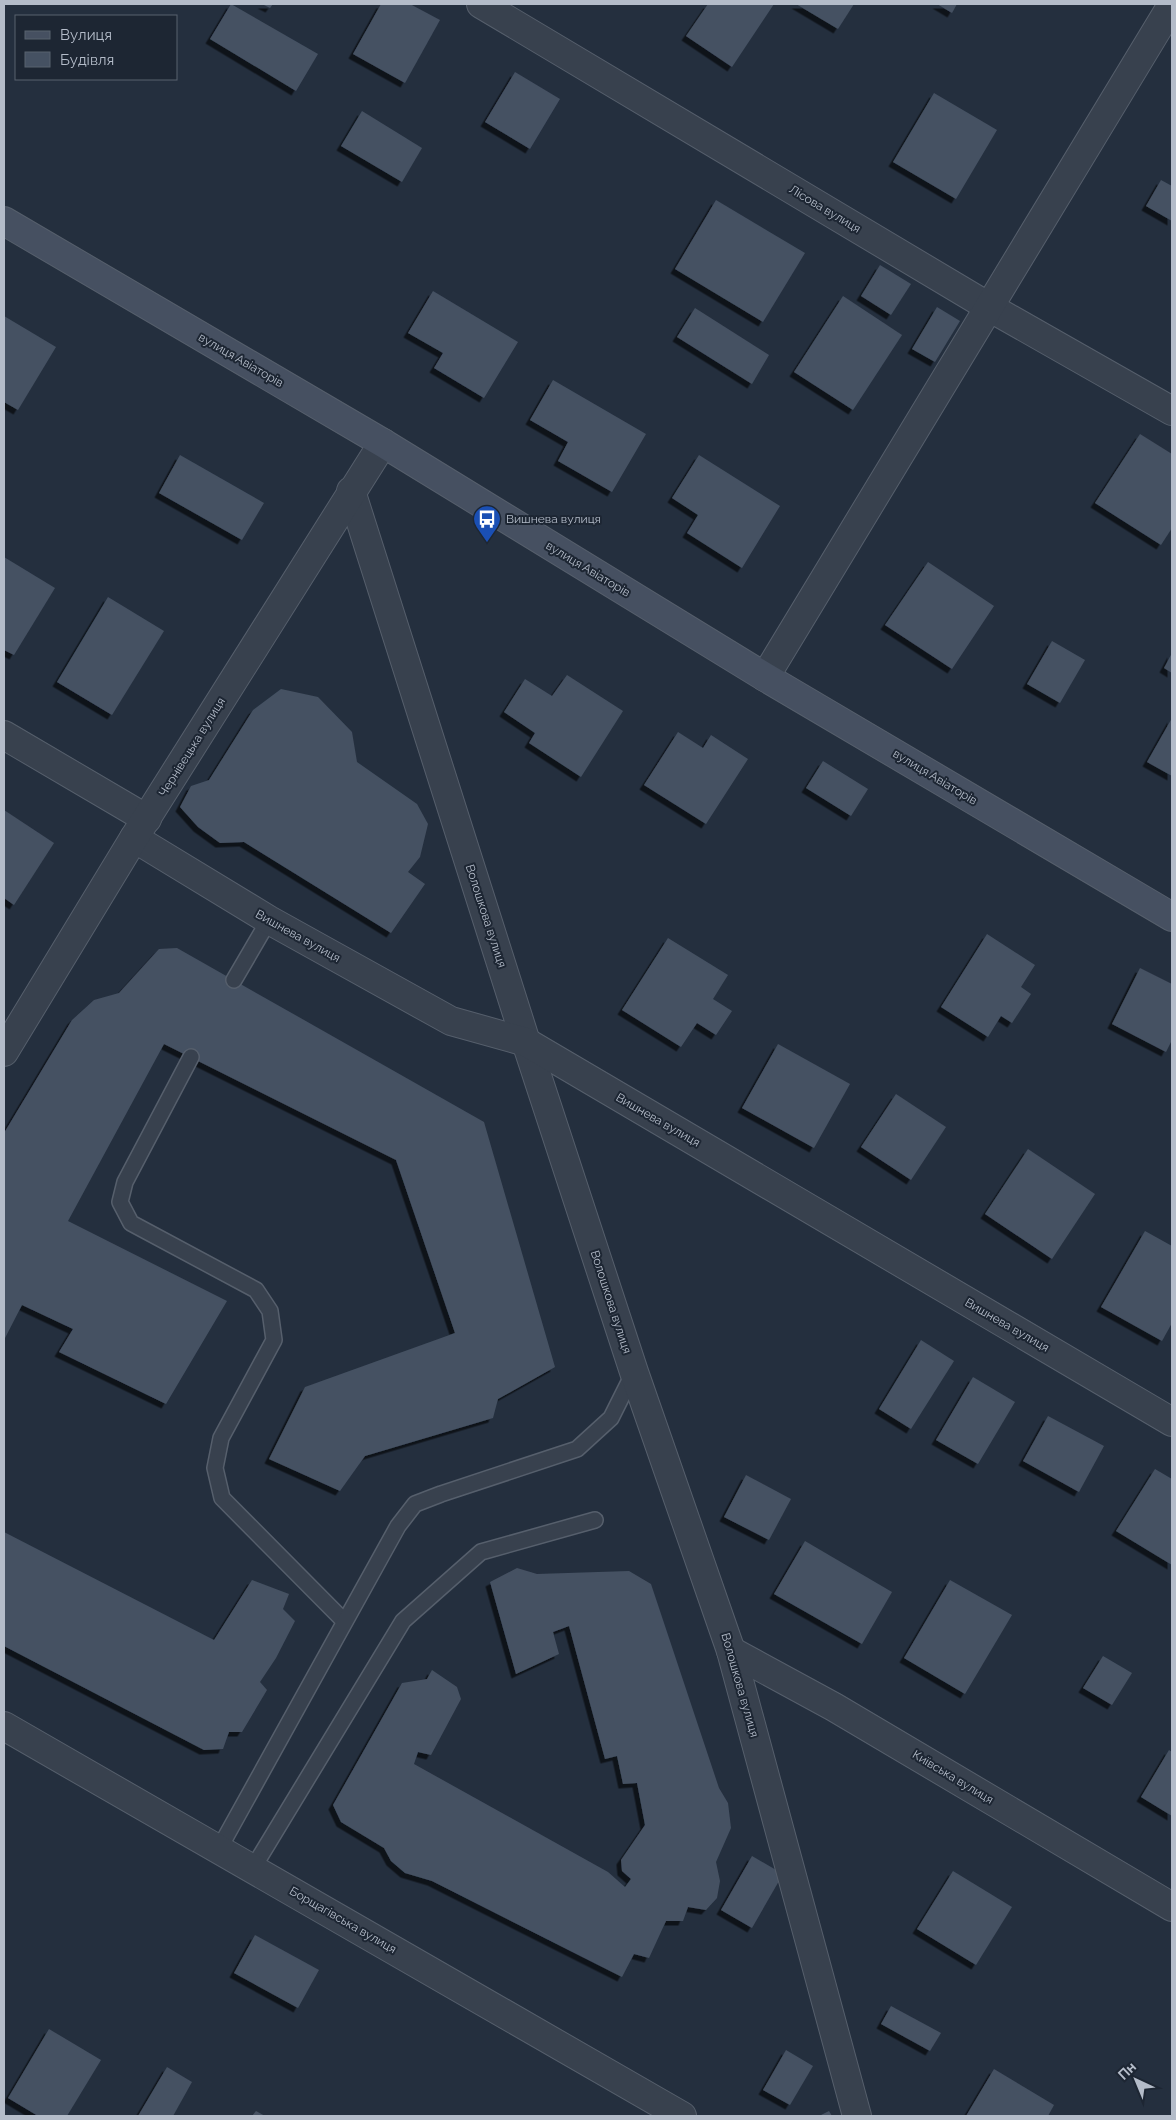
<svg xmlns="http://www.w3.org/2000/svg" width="1176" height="2120" font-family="Raleway,sans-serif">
	<defs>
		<filter id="shadow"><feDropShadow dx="-4.5" dy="4.5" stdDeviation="0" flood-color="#0009"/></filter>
	</defs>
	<rect width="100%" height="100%" fill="#242f3e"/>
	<!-- building -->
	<g fill="#455162" filter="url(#shadow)">
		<path d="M231,4l87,50 -22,37 -86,-52z"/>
		<path d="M262,4h11l-3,4z"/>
		<path d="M381,4h29l30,16 -35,63 -52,-29z"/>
		<path d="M708,4h66l-42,63 -46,-31z"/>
		<path d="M796,4h58l-16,25z"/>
		<path d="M937,4h20l-5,9z"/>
		<path d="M515,72l45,27 -30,50 -45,-27z"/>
		<path d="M934,93l63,37 -41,69 -63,-37z"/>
		<path d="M362,111l60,37 -20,34 -61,-36z"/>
		<path d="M1161,180l11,6v35l-26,-15z"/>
		<path d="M716,200l89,53 -42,69 -88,-53z"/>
		<path d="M880,265l31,19 -20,31 -30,-19z"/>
		<path d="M433,291l85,51 -34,56 -50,-30 9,-15 -35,-20z"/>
		<path d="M843,296l59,39 -49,75 -59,-38z"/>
		<path d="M937,307l23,14 -25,41 -23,-13z"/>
		<path d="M695,308l74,47 -17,29 -75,-47z"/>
		<path d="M4,316l52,31 -38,63 -14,-8z"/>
		<path d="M553,380l93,54 -34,58 -54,-31 10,-19 -38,-22z"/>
		<path d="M1140,434l32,20v74l-11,17 -66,-42z"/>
		<path d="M180,455l84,48 -22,37 -83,-47z"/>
		<path d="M699,455l81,51 -38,62 -55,-35 11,-18 -26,-17z"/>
		<path d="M4,557l51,31 -41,67 -10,-5z"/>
		<path d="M928,562l66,44 -42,63 -67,-44z"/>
		<path d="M108,597l56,34 -52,84 -55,-33z"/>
		<path d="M1052,641l33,19 -25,43 -33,-19z"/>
		<path d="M1172,653v20l-8,-5z"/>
		<path d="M567,675l56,36 -42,66 -52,-34 6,-10 -31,-21 21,-33 27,17z"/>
		<path d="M281,689l37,8 34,35 5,30 60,42 11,20 -8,33 -12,15 17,12 -34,49 -147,-91 -24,1 -22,-16 -18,-20 11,-21 18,-6 44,-70z"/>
		<path d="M1172,718v58l-25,-14z"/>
		<path d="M678,732l25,16 8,-13 37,24 -42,65 -62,-39z"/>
		<path d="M823,761l45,28 -17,27 -45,-28z"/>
		<path d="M4,810l50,33 -40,62 -10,-7z"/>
		<path d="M987,934l48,31 -14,22 10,7 -19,29 -11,-7 -13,21 -47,-30z"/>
		<path d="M668,938l60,37 -15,24 19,12 -16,24 -19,-12 -16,24 -59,-37z"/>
		<path d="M177,948l307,174 71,245 -57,32 -5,19 -128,38 -25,35 -71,-32 36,-72 150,-54 -59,-173 -232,-116 -96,177 159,80 -61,103 -107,-52 14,-23 -51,-24 -18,35v-207l68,-113 22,-20 25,-7 40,-44z"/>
		<path d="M1140,968l32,16v56l-6,12 -54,-28z"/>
		<path d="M778,1044l72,40 -36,64 -72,-40z"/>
		<path d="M896,1094l50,33 -35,53 -50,-33z"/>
		<path d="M1028,1149l67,45 -43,65 -67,-45z"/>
		<path d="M1145,1231l27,15v77l-10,18 -61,-34z"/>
		<path d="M921,1340l33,21 -43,68 -32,-20z"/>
		<path d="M973,1377l42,25 -37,62 -42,-24z"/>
		<path d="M1048,1416l56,30 -25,46 -56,-31z"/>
		<path d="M1155,1469l17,10v86l-56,-34z"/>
		<path d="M746,1475l45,24 -22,41 -45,-23z"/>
		<path d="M4,1532l210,108 38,-60 37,14 -6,15 12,12 -19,37 -16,24 7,8 -25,42h-13l-6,17 -19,1 -200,-104z"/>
		<path d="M805,1541l87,51 -30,52 -88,-50z"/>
		<path d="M517,1568l20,6 92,-3 22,13 68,204 9,15 3,25 -15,34 4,19 -3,17 -11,12 -18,-3 -5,14h-17l-17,37 -15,-4 -12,23 -190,-96 -27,-8 -14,-12 -7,-13 -43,-26 -8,-17 69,-122 25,-4 5,-9 25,17 4,12 -30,56 -13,-3 -4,12 194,108 17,15 6,-8 -9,-8 -1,-11 24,-35 -8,-42 -14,1 -6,-28 -12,3 -36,-133 -16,6 6,22 -43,20 -26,-92z"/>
		<path d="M950,1580l62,35 -47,79 -61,-36z"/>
		<path d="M1103,1656l29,17 -20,32 -29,-17z"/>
		<path d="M1169,1750l3,2v64l-31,-19z"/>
		<path d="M752,1856l31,18 -31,54 -31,-18z"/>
		<path d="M953,1871l59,36 -36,58 -59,-36z"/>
		<path d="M255,1935l64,35 -21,38 -64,-35z"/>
		<path d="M891,2006l50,27 -11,18 -49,-27z"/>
		<path d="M49,2029l52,31 -34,56h-29l-30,-18z"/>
		<path d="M786,2050l27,16 -23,39 -27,-15z"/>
		<path d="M167,2067l25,15 -19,34h-35z"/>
		<path d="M994,2069l60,36 -6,11h-82z"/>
		<path d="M256,2111l9,5h-13z"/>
		<path d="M829,2111l3,5h-13z"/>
	</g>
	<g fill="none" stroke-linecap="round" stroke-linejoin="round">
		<!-- lane casing -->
		<g stroke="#565f6c" stroke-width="18">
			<g id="lane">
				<path d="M234,980l35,-60"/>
				<path d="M191,1057l-66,125 -5,20 11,21 125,67 14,21 4,29 -53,98 -6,30 7,30 122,123"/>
				<path d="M219,1849l179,-323 17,-22 26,-10 136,-45 34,-31 23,-46"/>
				<path d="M253,1868l150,-247 78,-69 114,-32"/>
			</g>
		</g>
		<!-- street casing -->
		<g stroke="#565f6c" stroke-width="30">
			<g id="street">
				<path d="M481,4l508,303 183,104"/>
				<path d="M351,491l175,551 108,330 97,279 126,465"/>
				<path d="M765,677l407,-672"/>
				<path d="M4,735l143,84"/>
				<path d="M134,838l135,82 182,101 75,21 646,380"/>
				<path d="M4,1052l130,-214 249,-395"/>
				<path d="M731,1651l103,56 338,200"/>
				<path d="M4,1726l678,390"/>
			</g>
		</g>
		<!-- secondary casing -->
		<g stroke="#565f6c" stroke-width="30">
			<path id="secondary" d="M4,221l379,222 382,234 407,240"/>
		</g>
		<!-- lane -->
		<use href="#lane" stroke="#38414e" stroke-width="15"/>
		<!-- street -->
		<use href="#street" stroke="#38414e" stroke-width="28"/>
		<!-- secondary -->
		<use href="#secondary" stroke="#465061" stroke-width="28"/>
	</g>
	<!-- icons -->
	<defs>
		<g id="bus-pin" transform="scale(1.4375)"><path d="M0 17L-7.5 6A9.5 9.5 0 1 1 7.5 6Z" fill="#1a4fb4" stroke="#1d2633"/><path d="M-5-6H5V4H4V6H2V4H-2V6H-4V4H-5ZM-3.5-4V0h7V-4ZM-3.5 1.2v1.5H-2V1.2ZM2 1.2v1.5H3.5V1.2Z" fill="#fff"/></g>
	</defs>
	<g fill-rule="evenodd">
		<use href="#bus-pin" x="487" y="519"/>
	</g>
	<g text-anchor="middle" stroke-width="4" stroke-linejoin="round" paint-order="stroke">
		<!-- street labels -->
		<g font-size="12" fill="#b4bcc9" stroke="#1d2633">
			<text transform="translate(825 209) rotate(31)" y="4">Лісова вулиця</text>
			<text transform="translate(241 360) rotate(30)" y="4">вулиця Авіаторів</text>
			<text transform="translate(588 569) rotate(31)" y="4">вулиця Авіаторів</text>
			<text transform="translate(192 747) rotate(-58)" y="4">Чернівецька вулиця</text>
			<text transform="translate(935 777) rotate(31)" y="4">вулиця Авіаторів</text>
			<text transform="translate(486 916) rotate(72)" y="4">Волошкова вулиця</text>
			<text transform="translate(298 936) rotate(29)" y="4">Вишнева вулиця</text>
			<text transform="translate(658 1120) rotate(30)" y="4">Вишнева вулиця</text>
			<text transform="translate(611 1302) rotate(72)" y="4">Волошкова вулиця</text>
			<text transform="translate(1007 1325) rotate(30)" y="4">Вишнева вулиця</text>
			<text transform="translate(740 1685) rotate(74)" y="4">Волошкова вулиця</text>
			<text transform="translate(953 1777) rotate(31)" y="4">Київська вулиця</text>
			<text transform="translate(343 1920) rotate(30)" y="4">Борщагівська вулиця</text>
		</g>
		<!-- poi labels -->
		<g font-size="12" fill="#b4bcc9" stroke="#1d2633" text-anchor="start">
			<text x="506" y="523">Вишнева вулиця</text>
		</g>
	</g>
	<!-- border -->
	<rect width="1176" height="2120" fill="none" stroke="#b4bcc9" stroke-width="10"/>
	<!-- legend -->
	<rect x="15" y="15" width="162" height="65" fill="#1d2633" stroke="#59626f"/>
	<rect x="25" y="31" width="25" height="8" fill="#465061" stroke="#59626f"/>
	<text x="60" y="40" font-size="15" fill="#b4bcc9">Вулиця</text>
	<rect x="25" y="52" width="25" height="15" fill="#455162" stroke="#59626f"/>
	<text x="60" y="65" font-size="15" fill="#b4bcc9">Будівля</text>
	<!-- north arrow -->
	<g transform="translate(1136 2080) rotate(316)" stroke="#1d2633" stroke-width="4" paint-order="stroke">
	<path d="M0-4L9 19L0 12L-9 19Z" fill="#b4bcc9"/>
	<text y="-8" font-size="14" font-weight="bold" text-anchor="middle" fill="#b4bcc9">Пн</text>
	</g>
</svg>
